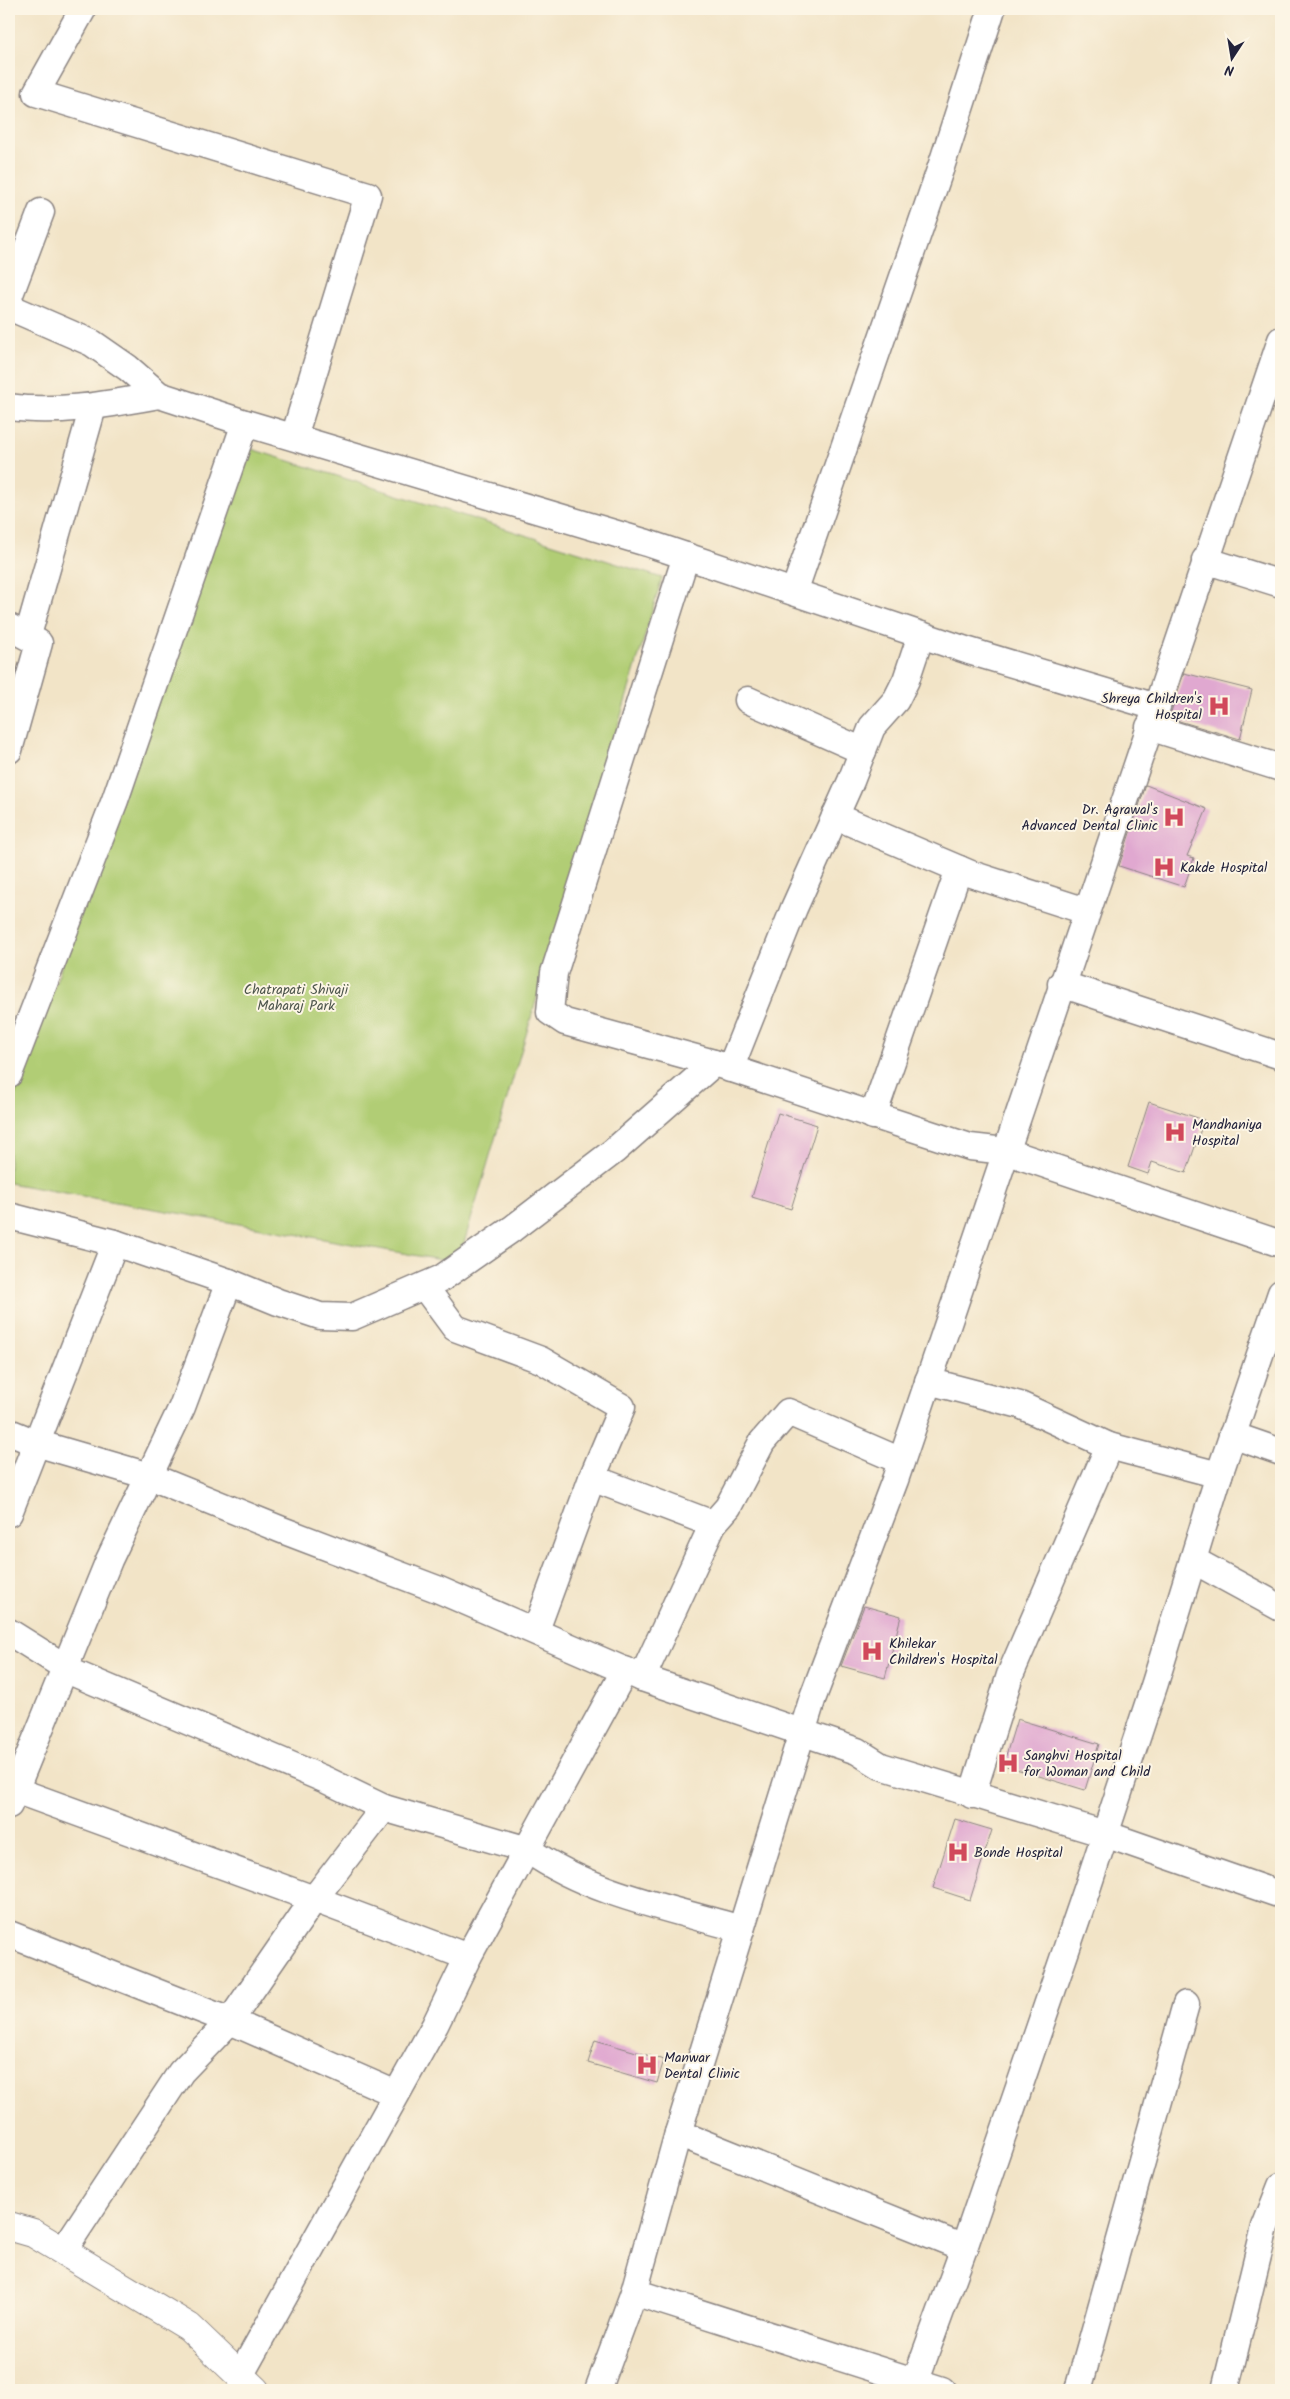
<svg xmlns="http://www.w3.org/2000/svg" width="1290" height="2399" font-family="Kalam,sans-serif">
	<rect width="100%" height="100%" fill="#fcf5e5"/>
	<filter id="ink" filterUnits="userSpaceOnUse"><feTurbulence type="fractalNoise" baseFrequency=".02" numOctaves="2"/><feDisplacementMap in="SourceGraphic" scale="10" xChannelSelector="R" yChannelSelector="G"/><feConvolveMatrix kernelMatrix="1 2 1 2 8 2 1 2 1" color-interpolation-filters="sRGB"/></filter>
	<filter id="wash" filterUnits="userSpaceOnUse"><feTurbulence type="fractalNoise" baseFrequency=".0096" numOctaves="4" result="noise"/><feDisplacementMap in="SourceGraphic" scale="20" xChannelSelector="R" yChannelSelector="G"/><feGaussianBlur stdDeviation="1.12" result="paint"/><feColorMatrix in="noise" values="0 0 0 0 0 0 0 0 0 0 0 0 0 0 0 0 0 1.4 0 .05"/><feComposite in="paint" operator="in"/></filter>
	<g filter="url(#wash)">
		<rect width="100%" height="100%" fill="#f2e4c7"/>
		<!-- green -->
		<path fill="#b1cd74" stroke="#6a7858" d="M248,448l414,130 -204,685 -449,-80v-71z"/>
		<g id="blocks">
			<!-- building -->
			<g fill="#e0a8d0">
				<path d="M1184,673l68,17 -12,49 -71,-21z"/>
				<path d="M1146,785l61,24 -20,47 7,2 -10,29 -65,-21z"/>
				<path d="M1149,1102l55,18 -18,53 -34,-11 -4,12 -20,-7z"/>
				<path d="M778,1113l39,12 -26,84 -39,-12z"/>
				<path d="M864,1606l37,10 -16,62 -44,-12z"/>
				<path d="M1017,1719l82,25 -14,46 -82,-25z"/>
				<path d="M955,1819l37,11 -22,70 -37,-12z"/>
				<path d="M595,2040l69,20 -7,23 -69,-20z"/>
			</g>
		</g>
	</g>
	<g filter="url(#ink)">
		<use href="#blocks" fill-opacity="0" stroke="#8a8381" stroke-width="1"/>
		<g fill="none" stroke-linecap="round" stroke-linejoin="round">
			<!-- minor casing -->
			<g stroke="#8a8381" stroke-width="29">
				<g id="minor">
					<path d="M83,9l-47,84 332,102 -74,242"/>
					<path d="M9,297l32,-85"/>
					<path d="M9,307l83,36 36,25 31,27 86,28 402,120 322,108 187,56"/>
					<path d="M9,407c49,7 101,-3 150,-12"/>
					<path d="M686,556l-132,417 -4,39 15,10 149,41"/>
					<path d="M1205,560l76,24"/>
					<path d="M794,592l147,-425 51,-158"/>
					<path d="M9,627l30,16 -30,107"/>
					<path d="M28,635l65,-228"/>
					<path d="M748,700l115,51"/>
					<path d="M1149,727l132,41"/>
					<path d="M835,816l136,58 115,37"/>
					<path d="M1061,984l220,72"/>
					<path d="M730,1069l64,-161 57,-127 21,-54 24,-27 10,-20 15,-45"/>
					<path d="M9,1074l106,-274 130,-377"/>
					<path d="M873,1116l86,-247"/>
					<path d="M9,1216l106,27 114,39"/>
					<path d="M424,1286l31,42 86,32 81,47 -30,71 -56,152"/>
					<path d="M928,1381l92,24 89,41 110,29"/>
					<path d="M9,1432l27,11 113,33 133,54 155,59 205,89 215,73 24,15 224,68 176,61"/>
					<path d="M1232,1435l49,17"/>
					<path d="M592,1478l121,46"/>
					<path d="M9,1513l106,-270"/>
					<path d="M1193,1560l88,48"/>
					<path d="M9,1632l67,42 250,106 58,28"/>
					<path d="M642,1678l71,-154 15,-17 34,-65 26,-30 113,49"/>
					<path d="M15,1790l299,109 -84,122 -49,51 -118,179"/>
					<path d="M972,1795l38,-120 99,-229"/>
					<path d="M9,1805l100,-245 73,-153 47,-125 49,20 42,14 32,1 90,-39 70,-49 102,-78 100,-88 256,84 35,4 276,93"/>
					<path d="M9,1934l221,87 166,73"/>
					<path d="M468,1957l-154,-58 70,-91 144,42c63,44 141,58 213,79"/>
					<path d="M678,2133l286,115"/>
					<path d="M634,2292l308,98"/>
					<path d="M240,2376l195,-351 33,-68 157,-287"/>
					<path d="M915,2382l49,-134 123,-359 68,-206 64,-208 62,-182"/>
					<path d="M598,2390l36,-98 44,-159 135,-436 82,-217 386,-1140"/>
					<path d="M1078,2390l108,-386"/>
					<path d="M1225,2390l40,-163 16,-41"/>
				</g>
			</g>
			<!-- major casing -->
			<g stroke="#8a8381" stroke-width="30">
				<path id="major" d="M9,2226l24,7 156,94 66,63"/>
			</g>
			<!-- minor -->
			<use href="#minor" stroke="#fff" stroke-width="26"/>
			<!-- major -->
			<use href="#major" stroke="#fff" stroke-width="28"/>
		</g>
	</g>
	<!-- icons -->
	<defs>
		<g id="hospital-bare" transform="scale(1.725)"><path d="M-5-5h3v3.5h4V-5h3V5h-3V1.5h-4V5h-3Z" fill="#d1495b" stroke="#fcf5e5" stroke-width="2.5" paint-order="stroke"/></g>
	</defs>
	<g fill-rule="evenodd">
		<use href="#hospital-bare" x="1219" y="706"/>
		<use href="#hospital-bare" x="1174" y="817"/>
		<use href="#hospital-bare" x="1164" y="867"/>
		<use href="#hospital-bare" x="1175" y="1132"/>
		<use href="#hospital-bare" x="872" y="1651"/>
		<use href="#hospital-bare" x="1008" y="1763"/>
		<use href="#hospital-bare" x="958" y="1852"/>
		<use href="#hospital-bare" x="647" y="2065"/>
	</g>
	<g text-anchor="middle" stroke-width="4" stroke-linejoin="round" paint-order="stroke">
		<!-- poi labels -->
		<g font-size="14" fill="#22223b" stroke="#fcf5e5" text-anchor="start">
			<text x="1202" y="703" text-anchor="end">Shreya Children's<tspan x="1202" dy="16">Hospital</tspan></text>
			<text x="1158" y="814" text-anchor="end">Dr. Agrawal's<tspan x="1158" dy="16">Advanced Dental Clinic</tspan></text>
			<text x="1180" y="872">Kakde Hospital</text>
			<text x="1192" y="1129">Mandhaniya<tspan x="1192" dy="16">Hospital</tspan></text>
			<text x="889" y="1648">Khilekar<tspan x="889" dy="16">Children's Hospital</tspan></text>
			<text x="1024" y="1760">Sanghvi Hospital<tspan x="1024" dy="16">for Woman and Child</tspan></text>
			<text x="974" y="1857">Bonde Hospital</text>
			<text x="664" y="2062">Manwar<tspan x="664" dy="16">Dental Clinic</tspan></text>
		</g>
		<!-- park labels -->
		<g font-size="14" fill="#4d554c" stroke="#fcf5e5">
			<text x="296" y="994">Chatrapati Shivaji<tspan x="296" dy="16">Maharaj Park</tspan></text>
		</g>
	</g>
	<!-- margin -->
	<rect width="1290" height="2399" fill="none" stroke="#fcf5e5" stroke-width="30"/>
	<!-- north arrow -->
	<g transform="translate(1232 58) rotate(192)" stroke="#fcf5e5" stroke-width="4" paint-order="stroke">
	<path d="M0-4L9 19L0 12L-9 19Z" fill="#22223b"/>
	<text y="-8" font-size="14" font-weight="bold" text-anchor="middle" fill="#22223b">N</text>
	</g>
</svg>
